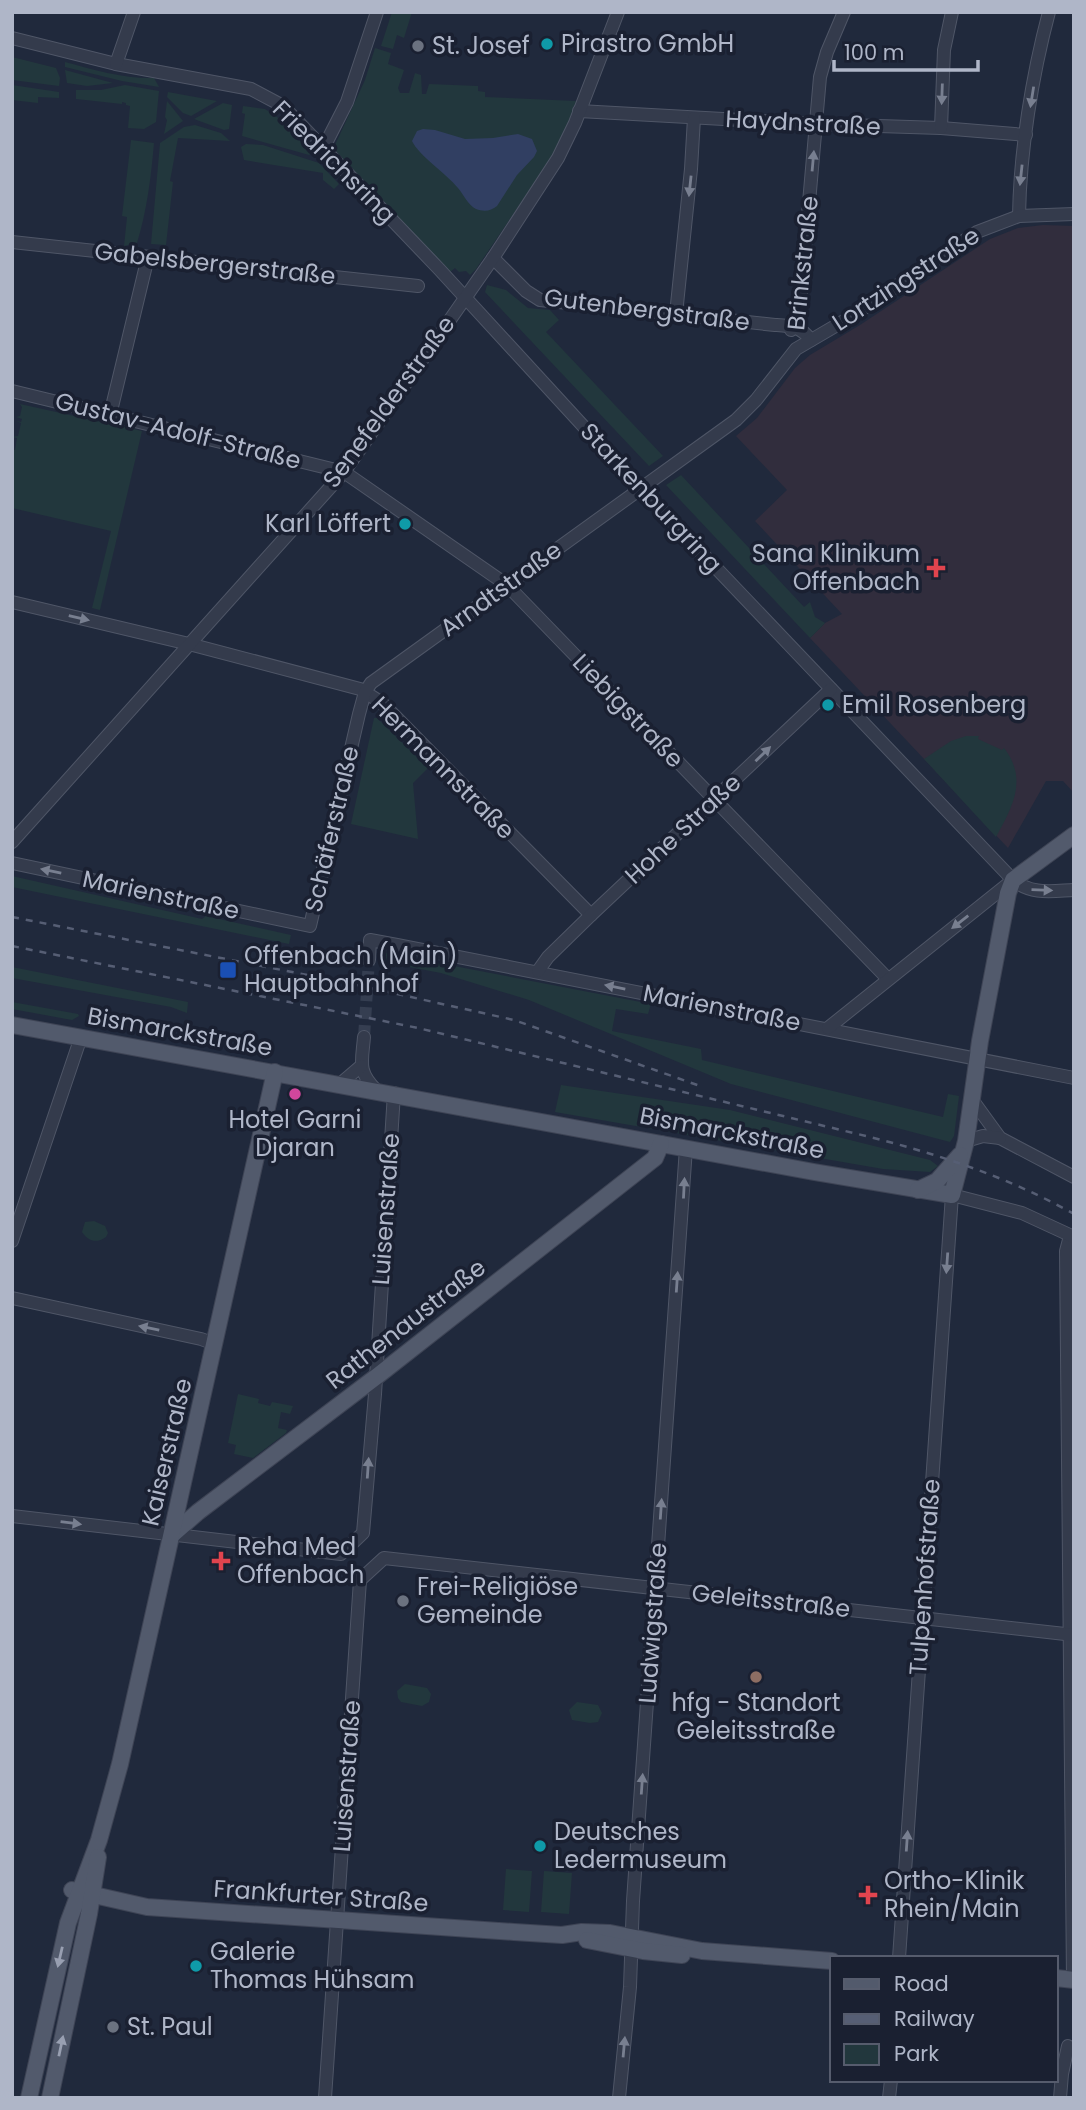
<svg xmlns="http://www.w3.org/2000/svg" width="1086" height="2110" font-family="Poppins,sans-serif">
	<rect width="100%" height="100%" fill="#20293c"/>
	<!-- medical -->
	<path fill="#312d3d" d="M1043,225l31,1v567l-11,-12h-17l-38,67 -198,-210 15,-15 17,-9 -87,-93 32,-31 -51,-54 21,-18 38,-50 15,-13 50,-30 130,-86 28,-11z"/>
	<!-- green -->
	<g fill="#22373d">
		<path d="M392,12h20l-8,26 -7,-3 -4,14 -12,-3z"/>
		<path d="M375,48l16,5 -3,11 16,6 -6,18 2,5h9l6,-20 6,2 1,19h4l3,-10 49,2v5l7,1v5l91,4 -12,35 -14,24 -74,109 -6,6 -4,-4 -7,1 -4,-4 -5,4 -14,-12 -101,-110v-5l30,-65z"/>
		<path d="M12,57l44,11 4,10 -1,8 -47,-6z"/>
		<path d="M65,62c29,8 61,17 89,16l5,9 -37,-6 -57,-14z"/>
		<path d="M65,70l48,13 -26,3 -20,-3z"/>
		<path d="M12,85l47,7v6l-21,-1v6l-26,-3z"/>
		<path d="M125,85l34,6 -3,31 -12,7 -16,-1 2,-22 -4,-1v-2l-4,-1v2l-46,-5v-9h25z"/>
		<path d="M168,92l49,9 -26,15 -8,-3 -16,-16z"/>
		<path d="M167,101l16,20 -19,13 3,-14 -2,-3z"/>
		<path d="M223,103l9,2 -3,24 -5,1 -30,-11z"/>
		<path d="M243,106l22,3 12,8 35,36 -3,2 -67,-19 3,-22 -3,-1z"/>
		<path d="M195,125l26,8 9,8 -52,-3 -8,43 3,1 -7,63 -15,-1 9,-101 24,-16z"/>
		<path d="M131,140l23,3c-3,35 -7,67 -17,100l-13,3 3,-29 -5,-1z"/>
		<path d="M246,144l17,1 56,18 20,21 -5,5 -11,-9v-7l-79,-13 -3,-13z"/>
		<path d="M487,285l19,5 22,18 22,2 9,10 -13,12 117,124 -14,10 -164,-174z"/>
		<path d="M20,404l122,27 -42,179 -8,-2 19,-77 -99,-23v-59l3,1 2,-12 -5,-1 6,-1 3,-13 -5,-2 5,1 1,-3 -6,-2 4,-1 2,-9z"/>
		<path d="M681,475l123,132 6,-5 5,15 10,6 -15,15 -144,-153z"/>
		<path d="M374,718h3l51,50 -15,15 5,56 -67,-15z"/>
		<path d="M966,736h13l-1,3 24,11 2,-2c24,31 9,58 -8,89l-72,-78 27,-18z"/>
		<path d="M12,876l190,43 4,-3 85,19 -2,9 -277,-57z"/>
		<path d="M381,952l270,52 -3,10 -32,-5 -4,22 89,18 1,11 241,57 5,-23 11,2 -5,40 -4,6 -219,-58 -202,-84 -88,-27 -63,-12z"/>
		<path d="M12,967l176,35 -1,11 -16,-6 -159,-29z"/>
		<path d="M12,1002l66,12 1,2 -7,4 -60,-11z"/>
		<path d="M561,1085l169,25 200,50 8,6 -8,6 -47,-3 -328,-57z"/>
		<path d="M94,1221l11,5 3,7 -2,4c-10,7 -18,4 -24,-5l3,-10z"/>
		<path d="M238,1394l21,5 -1,4 12,3 2,-4 21,4 -3,8 -9,-2 -3,16 9,2 -1,3 -33,25 -19,-4 2,-9 -8,-2z"/>
		<path d="M405,1684l22,4 4,6 -2,8 -7,4 -21,-4 -3,-4 -1,-7z"/>
		<path d="M577,1702l21,3 4,8 -4,9 -8,1 -18,-3 -3,-10z"/>
		<path d="M506,1869l26,2 -3,41 -26,-2z"/>
		<path d="M544,1871l28,2 -3,41 -28,-2z"/>
	</g>
	<!-- water -->
	<path fill="#313f62" d="M423,129l12,1 30,9 28,-1 25,-4 14,5 5,12 -3,6 -17,18 -20,31c-6,5 -13,6 -21,3 -8,-4 -12,-14 -18,-21 -12,-15 -39,-32 -46,-47l5,-10z"/>
	<g fill="none" stroke-linecap="round" stroke-linejoin="round">
		<!-- minor-tunnel -->
		<path stroke="#353e51" stroke-width="12" stroke-dasharray="12 6" stroke-linecap="butt" d="M364,1037l5,-77"/>
		<!-- minor casing -->
		<g stroke="#4f5667" stroke-width="14">
			<g id="minor">
				<path d="M12,38l104,26 135,25 32,17 156,163 201,219 373,392c19,15 38,11 61,10"/>
				<path d="M116,64l18,-52"/>
				<path d="M579,111l237,13 125,4 85,7"/>
				<path d="M941,128l3,-78 8,-38"/>
				<path d="M324,147l23,-45 30,-90"/>
				<path d="M1019,216c1,-65 13,-140 30,-204"/>
				<path d="M12,242l406,44"/>
				<path d="M493,258l33,33 14,9 235,25c17,1 25,1 36,15"/>
				<path d="M676,314l15,-145 3,-51"/>
				<path d="M791,330l8,-21 2,-15 19,-217 7,-25 17,-40"/>
				<path d="M12,391l332,81 163,113 381,394"/>
				<path d="M110,415l38,-158"/>
				<path d="M12,602l177,42 171,45 22,14 209,212"/>
				<path d="M12,842l332,-370 149,-214 65,-100 17,-35 43,-111"/>
				<path d="M12,863l298,63 49,-212 6,-22 6,-9 365,-263 20,-20 40,-51 53,-31 128,-86 42,-16 55,-2"/>
				<path d="M369,960l1,-20 27,5 677,133"/>
				<path d="M538,971l10,-14 43,-42 240,-226"/>
				<path d="M828,1028l185,-148"/>
				<path d="M364,1037c-2,25 -7,34 12,53"/>
				<path d="M340,1084l21,-18"/>
				<path d="M971,1098l29,40 74,39"/>
				<path d="M966,1141l17,-5 17,2"/>
				<path d="M1070,1236l-4,15 7,729"/>
				<path d="M12,1241l69,-204"/>
				<path d="M12,1298l189,41 14,5"/>
				<path d="M12,1516l329,38 22,-21 12,-139 19,-301"/>
				<path d="M899,1958l53,-763 70,18 52,24"/>
				<path d="M325,2098l35,-518 24,-22 690,77"/>
				<path d="M619,2098l11,-111 3,-86 53,-753"/>
				<path d="M889,2098l2,-18"/>
				<path d="M1060,2098l2,-24 6,-28"/>
			</g>
		</g>
		<!-- major casing -->
		<g stroke="#3e4455" stroke-width="18">
			<g id="major">
				<path d="M12,1025l802,147 138,23 14,-54 14,-100 28,-148 5,-13 61,-45"/>
				<path d="M918,1190l19,-9 23,-26"/>
				<path d="M173,1534l25,-22 178,-135 279,-219 6,-14"/>
				<path d="M72,1890l75,17 367,25 48,3 20,-3 28,1 92,18 130,10"/>
				<path d="M587,1940l56,11 39,4"/>
				<path d="M1056,1978l18,2"/>
				<path d="M29,2098l39,-175 31,-83 21,-76 155,-692"/>
				<path d="M50,2098l39,-184 9,-57"/>
			</g>
		</g>
		<!-- minor -->
		<use href="#minor" stroke="#343b4c" stroke-width="12"/>
		<!-- major -->
		<use href="#major" stroke="#525a6c" stroke-width="16"/>
		<!-- rail -->
		<g stroke="#565e74" stroke-width="2.5" stroke-dasharray="7 7" stroke-linecap="butt">
			<path d="M12,917l336,66 166,37 186,66"/>
			<path d="M12,946l406,82 452,109c71,18 140,41 204,77"/>
		</g>
	</g>
	<!-- one-way arrows -->
	<defs><path id="oneway-solid" d="M-6-.8H1V-3.2L6.5 0L1 3.2V.8H-6Z" transform="scale(1.75)"/></defs>
	<g fill="#787f90">
		<use href="#oneway-solid" transform="translate(942 94) rotate(92)"/>
		<use href="#oneway-solid" transform="translate(1032 97) rotate(99)"/>
		<use href="#oneway-solid" transform="translate(813 161) rotate(-85)"/>
		<use href="#oneway-solid" transform="translate(1021 175) rotate(96)"/>
		<use href="#oneway-solid" transform="translate(690 186) rotate(96)"/>
		<use href="#oneway-solid" transform="translate(79 618) rotate(13)"/>
		<use href="#oneway-solid" transform="translate(763 754) rotate(-44)"/>
		<use href="#oneway-solid" transform="translate(51 871) rotate(-168)"/>
		<use href="#oneway-solid" transform="translate(1042 890) rotate(2)"/>
		<use href="#oneway-solid" transform="translate(960 922) rotate(142)"/>
		<use href="#oneway-solid" transform="translate(615 987) rotate(-169)"/>
		<use href="#oneway-solid" transform="translate(684 1188) rotate(-87)"/>
		<use href="#oneway-solid" transform="translate(947 1263) rotate(94)"/>
		<use href="#oneway-solid" transform="translate(677 1282) rotate(-86)"/>
		<use href="#oneway-solid" transform="translate(149 1328) rotate(-168)"/>
		<use href="#oneway-solid" transform="translate(368 1468) rotate(-86)"/>
		<use href="#oneway-solid" transform="translate(661 1509) rotate(-86)"/>
		<use href="#oneway-solid" transform="translate(71 1523) rotate(7)"/>
		<use href="#oneway-solid" transform="translate(642 1784) rotate(-86)"/>
		<use href="#oneway-solid" transform="translate(907 1841) rotate(-86)"/>
		<use href="#oneway-solid" transform="translate(624 2047) rotate(-85)"/>
	</g>
	<g fill="#989fb1">
		<use href="#oneway-solid" transform="translate(60 1957) rotate(103)"/>
		<use href="#oneway-solid" transform="translate(61 2046) rotate(-78)"/>
	</g>
	<!-- markers -->
	<g fill="#0f9aa8" stroke="#1a2031" stroke-width="2.5">
		<circle cx="547" cy="44" r="7"/>
		<circle cx="405" cy="524" r="7"/>
		<circle cx="828" cy="705" r="7"/>
		<circle cx="540" cy="1846" r="7"/>
		<circle cx="196" cy="1966" r="7"/>
	</g>
	<g fill="#6b7280" stroke="#1a2031" stroke-width="2.5">
		<circle cx="418" cy="46" r="7"/>
		<circle cx="403" cy="1601" r="7"/>
		<circle cx="113" cy="2027" r="7"/>
	</g>
	<g fill="#e0444e" stroke="#1a2031" stroke-width="2.5">
		<path d="M932.5 557.5h7v7h7v7h-7v7h-7v-7h-7v-7h7z"/>
		<path d="M217.5 1550.5h7v7h7v7h-7v7h-7v-7h-7v-7h7z"/>
		<path d="M864.5 1884.5h7v7h7v7h-7v7h-7v-7h-7v-7h7z"/>
	</g>
	<rect fill="#1a4fb4" stroke="#1a2031" stroke-width="2.5" x="219" y="961" width="18" height="18" rx="3.5"/>
	<circle fill="#d1479c" stroke="#1a2031" stroke-width="2.5" cx="295" cy="1094" r="7"/>
	<circle fill="#8d6e63" stroke="#1a2031" stroke-width="2.5" cx="756" cy="1677" r="7"/>
	<g text-anchor="middle" stroke-width="7" stroke-linejoin="round" paint-order="stroke">
		<!-- poi labels -->
		<g font-size="24" fill="#afb6c8" stroke="#1a2031" text-anchor="start">
			<text x="561" y="52">Pirastro GmbH</text>
			<text x="432" y="54">St. Josef</text>
			<text x="391" y="532" text-anchor="end">Karl Löffert</text>
			<text x="920" y="562" text-anchor="end">Sana Klinikum<tspan x="920" dy="28">Offenbach</tspan></text>
			<text x="842" y="713">Emil Rosenberg</text>
			<text x="244" y="964">Offenbach (Main)<tspan x="244" dy="28">Hauptbahnhof</tspan></text>
			<text x="295" y="1128" text-anchor="middle">Hotel Garni<tspan x="295" dy="28">Djaran</tspan></text>
			<text x="237" y="1555">Reha Med<tspan x="237" dy="28">Offenbach</tspan></text>
			<text x="417" y="1595">Frei-Religiöse<tspan x="417" dy="28">Gemeinde</tspan></text>
			<text x="756" y="1711" text-anchor="middle">hfg - Standort<tspan x="756" dy="28">Geleitsstraße</tspan></text>
			<text x="554" y="1840">Deutsches<tspan x="554" dy="28">Ledermuseum</tspan></text>
			<text x="884" y="1889">Ortho-Klinik<tspan x="884" dy="28">Rhein/Main</tspan></text>
			<text x="210" y="1960">Galerie<tspan x="210" dy="28">Thomas Hühsam</tspan></text>
			<text x="127" y="2035">St. Paul</text>
		</g>
		<!-- street labels -->
		<g font-size="24" fill="#afb6c8" stroke="#1a2031">
			<text transform="translate(803 123) rotate(3)" y="8">Haydnstraße</text>
			<text transform="translate(334 162) rotate(45)" y="8">Friedrichsring</text>
			<text transform="translate(803 263) rotate(-84)" y="8">Brinkstraße</text>
			<text transform="translate(215 264) rotate(6)" y="8">Gabelsbergerstraße</text>
			<text transform="translate(906 279) rotate(-33)" y="8">Lortzingstraße</text>
			<text transform="translate(647 310) rotate(7)" y="8">Gutenbergstraße</text>
			<text transform="translate(389 402) rotate(-54)" y="8">Senefelderstraße</text>
			<text transform="translate(178 431) rotate(14)" y="8">Gustav-Adolf-Straße</text>
			<text transform="translate(651 498) rotate(47)" y="8">Starkenburgring</text>
			<text transform="translate(501 589) rotate(-36)" y="8">Arndtstraße</text>
			<text transform="translate(628 711) rotate(46)" y="8">Liebigstraße</text>
			<text transform="translate(443 768) rotate(45)" y="8">Hermannstraße</text>
			<text transform="translate(332 829) rotate(-77)" y="8">Schäferstraße</text>
			<text transform="translate(683 829) rotate(-43)" y="8">Hohe Straße</text>
			<text transform="translate(161 895) rotate(12)" y="8">Marienstraße</text>
			<text transform="translate(722 1008) rotate(11)" y="8">Marienstraße</text>
			<text transform="translate(180 1032) rotate(10)" y="8">Bismarckstraße</text>
			<text transform="translate(732 1133) rotate(11)" y="8">Bismarckstraße</text>
			<text transform="translate(386 1209) rotate(-86)" y="8">Luisenstraße</text>
			<text transform="translate(406 1324) rotate(-38)" y="8">Rathenaustraße</text>
			<text transform="translate(167 1452) rotate(-77)" y="8">Kaiserstraße</text>
			<text transform="translate(925 1577) rotate(-86)" y="8">Tulpenhofstraße</text>
			<text transform="translate(771 1601) rotate(6)" y="8">Geleitsstraße</text>
			<text transform="translate(653 1623) rotate(-86)" y="8">Ludwigstraße</text>
			<text transform="translate(347 1776) rotate(-86)" y="8">Luisenstraße</text>
			<text transform="translate(321 1896) rotate(4)" y="8">Frankfurter Straße</text>
		</g>
	</g>
	<!-- border -->
	<rect width="1086" height="2110" fill="none" stroke="#afb6c8" stroke-width="28"/>
	<!-- legend -->
	<rect x="830" y="1956" width="228" height="126" fill="#1a2031" stroke="#565c6d" stroke-width="2"/>
	<rect x="844" y="1979" width="35" height="10" fill="#525a6c" stroke="#565c6d" stroke-width="2"/>
	<text x="894" y="1991" font-size="21" fill="#afb6c8">Road</text>
	<rect x="844" y="2014" width="35" height="10" fill="#565e74" stroke="#565c6d" stroke-width="2"/>
	<text x="894" y="2026" font-size="21" fill="#afb6c8">Railway</text>
	<rect x="844" y="2044" width="35" height="21" fill="#22373d" stroke="#565c6d" stroke-width="2"/>
	<text x="894" y="2061" font-size="21" fill="#afb6c8">Park</text>
	<!-- scale -->
	<path d="M834 60v10h144v-10" fill="none" stroke="#afb6c8" stroke-width="3.5"/>
	<text x="844" y="60" font-size="21" fill="#afb6c8" stroke="#1a2031" stroke-width="5" paint-order="stroke">100 m</text>
</svg>
